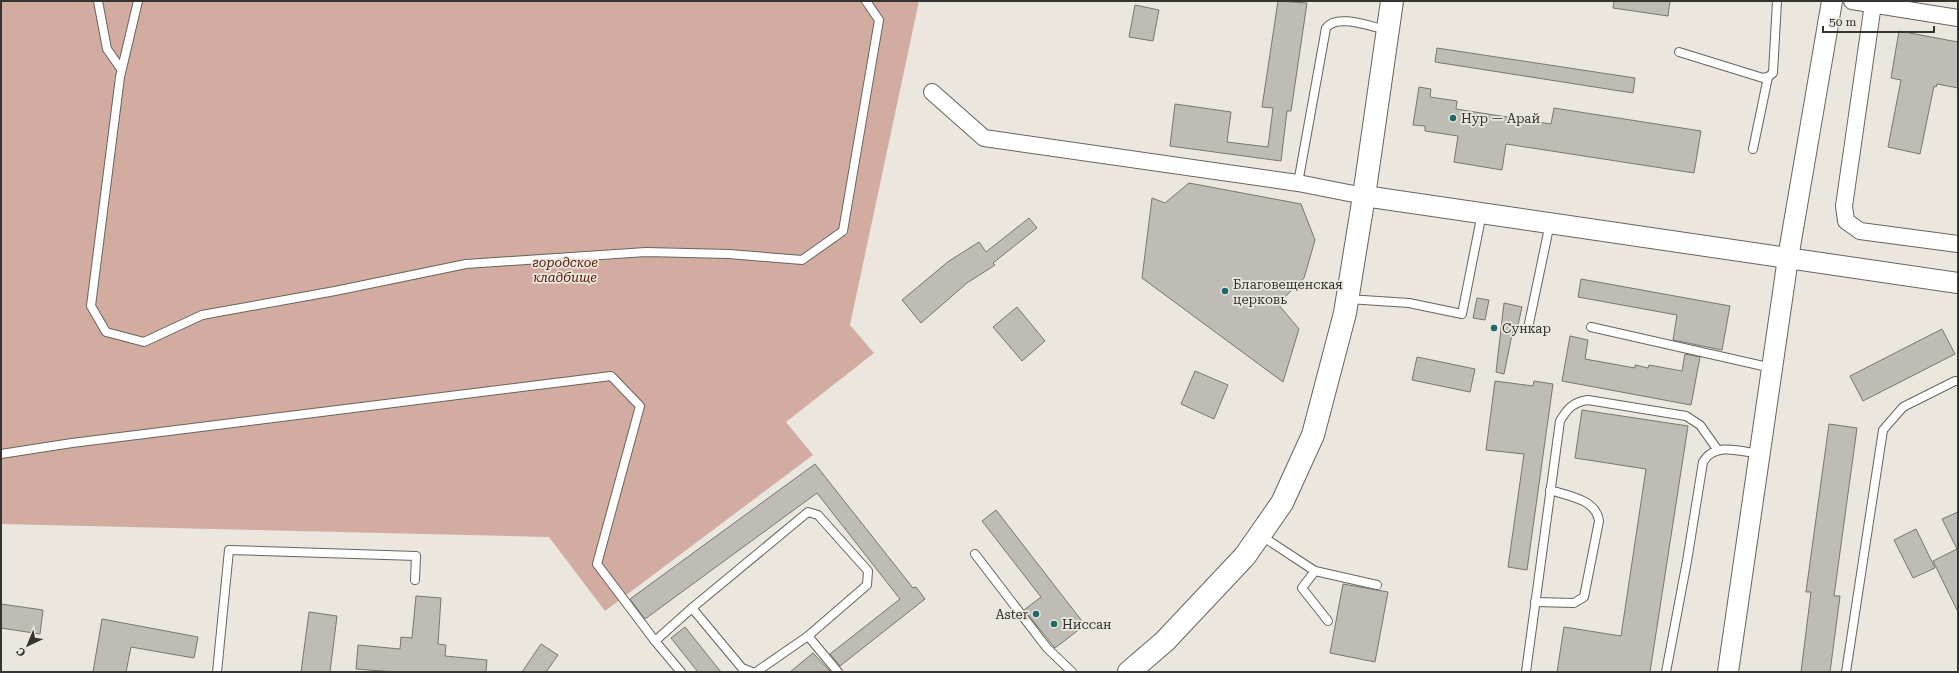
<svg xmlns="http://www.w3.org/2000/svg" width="1959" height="673" font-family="'Roboto Serif',serif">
	<rect width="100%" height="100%" fill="#ebe6de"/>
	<!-- green -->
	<path fill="#d2aca1" d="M1,1h918l-69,324 24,28 -88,69 27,33 -208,156 -56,-74 -548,-13z"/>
	<!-- building -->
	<g fill="#bebdb5" stroke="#78776f">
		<path d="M1278,1l29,2 -16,108h-4l-6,50 -111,-15 5,-42 56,8 -4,30 41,5 5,-39 -11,-1z"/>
		<path d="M1614,1h56l-2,15 -55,-8z"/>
		<path d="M1135,5l24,5 -6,31 -24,-4z"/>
		<path d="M1899,31l59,11v46l-21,-4 -1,3 -2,-1 -14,68 -32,-7 13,-67 -10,-2z"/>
		<path d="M1437,48l198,30 -2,15 -198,-31z"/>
		<path d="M1419,87l12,2 -1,8 27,4 -1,8 95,15 3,-16 147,23 -7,42 -188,-29 -4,26 -48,-8 4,-26 -33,-5v-5l-12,-1z"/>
		<path d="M1189,183l112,21 14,36 -11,38 -26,26 21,25 -16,53 -141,-104 10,-80 13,5z"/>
		<path d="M1029,218l8,10 -44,35 2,2 -28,18 -46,40 -19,-23 47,-39 30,-19 7,10z"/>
		<path d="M1581,279l149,27 -8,44 -49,-10 4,-25 -99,-18z"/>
		<path d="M1477,298l12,2 -4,20 -12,-2z"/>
		<path d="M1504,303l18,4 -4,18h-4l-10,49 -8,-2z"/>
		<path d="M1017,307l28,34 -23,20 -29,-34z"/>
		<path d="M1942,329l13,25 -92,47 -13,-25z"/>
		<path d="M1570,336l18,4 -3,19 50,9v-3l13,3 1,-3 33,6 3,-17 15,3 -9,48 -129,-24z"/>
		<path d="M1417,357l58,12 -5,23 -58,-12z"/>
		<path d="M1195,371l33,14 -14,34 -33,-15z"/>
		<path d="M1495,381l38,5 1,-5 19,3 -26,186 -19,-3 16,-113 -38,-4z"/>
		<path d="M1582,410l106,16 -38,246h-93l7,-45 57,9 25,-167 -71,-11z"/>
		<path d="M1829,424l28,4 -23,168h6l-10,76h-29l10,-80h-5z"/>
		<path d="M815,464l98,124 3,-1 9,12 -85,67 -10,-12 70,-55 -83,-106 -172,126 -15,-20z"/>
		<path d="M996,510l89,115 -30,23 -31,-38 17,-13 -59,-76z"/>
		<path d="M1958,512v100l-25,-51 24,-12 -15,-30z"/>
		<path d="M1916,529l19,39 -22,10 -19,-38z"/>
		<path d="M1343,584l45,8 -13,70 -45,-9z"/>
		<path d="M416,596l25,2 -3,46 8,1 -1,11 42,4 -1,12h-91l-39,-3 2,-24 42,4 1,-12 11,1z"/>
		<path d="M1,604l42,6 -3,24 -39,-6z"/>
		<path d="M309,612l28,4 -7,56h-29z"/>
		<path d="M102,619l96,18 -4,21 -63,-11 -5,25h-33z"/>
		<path d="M685,627l36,45h-23l-27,-34z"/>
		<path d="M541,644l17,11 -12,17h-24z"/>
		<path d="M813,653l18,19h-41z"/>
	</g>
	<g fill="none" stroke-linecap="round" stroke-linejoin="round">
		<!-- service casing -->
		<g stroke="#68645d" stroke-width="10">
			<g id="service">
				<path d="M98,1l9,48 14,20"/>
				<path d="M138,1l-18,76 -29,229 15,26 38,10 58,-27 133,-24 131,-27 180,-12 83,2 73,6 41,-29 36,-211 -13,-19"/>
				<path d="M1679,52l84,26 5,-1 5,-4 4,-72"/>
				<path d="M1753,149l15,-72"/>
				<path d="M1298,183l28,-155c11,-15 45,-1 61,2"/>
				<path d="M1348,299l61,4 53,11 20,-101"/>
				<path d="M1591,327l181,41"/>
				<path d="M1528,328l22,-105"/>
				<path d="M1,454l71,-11 539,-67 29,30 -43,158 58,77"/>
				<path d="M1260,535l55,36 62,14"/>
				<path d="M975,554l72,94 25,24"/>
				<path d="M1315,571l-13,17 26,33"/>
				<path d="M1535,602l39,1 10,-6 15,-76c-3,-22 -31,-25 -49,-31"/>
				<path d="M692,608l50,60 10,4"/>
				<path d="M808,636l30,36"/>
				<path d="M217,672l12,-122 187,6 -1,24"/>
				<path d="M681,672l-26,-31 37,-33 116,-96 10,3 50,56 -1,14 -59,51 -52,36"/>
				<path d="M1526,672l34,-251c7,-12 13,-19 28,-21l98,16 14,9 17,24"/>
				<path d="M1666,672l21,-111 16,-99c12,-20 36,-11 56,-8"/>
				<path d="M1846,672l37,-242 20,-23 52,-26h3"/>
			</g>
		</g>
		<!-- minor casing -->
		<g stroke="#68645d" stroke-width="18">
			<g id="minor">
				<path d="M1852,1l106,17"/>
				<path d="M1873,4l-29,202 2,15 14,10 98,13"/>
				<path d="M932,92l52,46 314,45 66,13"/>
			</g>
		</g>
		<!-- tertiary casing -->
		<g stroke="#68645d" stroke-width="22">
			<g id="tertiary">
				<path d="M1364,196l594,87"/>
				<path d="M1728,672l60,-414 44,-257"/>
			</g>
		</g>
		<!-- secondary casing -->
		<g stroke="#68645d" stroke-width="24">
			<path id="secondary" d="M1129,672l36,-31 80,-85 37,-53 31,-68 32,-122 19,-117 28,-195"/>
		</g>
		<!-- service -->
		<use href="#service" stroke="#fff" stroke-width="8"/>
		<!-- minor -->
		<use href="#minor" stroke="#fff" stroke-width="16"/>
		<!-- tertiary -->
		<use href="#tertiary" stroke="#fff" stroke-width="20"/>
		<!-- secondary -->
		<use href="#secondary" stroke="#fff" stroke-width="22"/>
	</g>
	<!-- markers -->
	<g fill="#1c6967" stroke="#ebe6de" stroke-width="1.5">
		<circle cx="1453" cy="118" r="4"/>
		<circle cx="1225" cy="291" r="4"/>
		<circle cx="1494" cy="328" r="4"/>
		<circle cx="1036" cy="614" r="4"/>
		<circle cx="1054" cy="624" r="4"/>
	</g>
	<g text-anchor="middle" stroke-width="3.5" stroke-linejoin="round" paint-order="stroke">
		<!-- poi labels -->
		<g font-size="13" fill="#353431" stroke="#ebe6de" text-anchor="start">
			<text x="1461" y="123">Нур — Арай</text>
			<text x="1233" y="289">Благовещенская<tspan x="1233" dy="15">церковь</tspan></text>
			<text x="1502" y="333">Сункар</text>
			<text x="1028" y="619" text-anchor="end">Aster</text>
			<text x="1062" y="629">Ниссан</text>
		</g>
		<!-- park labels -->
		<g font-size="13" font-style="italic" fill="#581603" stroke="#ebe6de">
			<text x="565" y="267">городское<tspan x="565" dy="15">кладбище</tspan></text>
		</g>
	</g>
	<!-- border -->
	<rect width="1959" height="673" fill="none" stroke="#353431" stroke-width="4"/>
	<!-- north arrow -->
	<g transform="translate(28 645) rotate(224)" stroke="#ebe6de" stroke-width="3" paint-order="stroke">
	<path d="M0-3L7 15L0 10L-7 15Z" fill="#353431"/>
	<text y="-6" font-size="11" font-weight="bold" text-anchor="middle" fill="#353431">С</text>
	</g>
	<!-- scale -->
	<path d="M1823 26v6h111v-6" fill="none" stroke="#353431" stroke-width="2"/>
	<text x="1829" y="26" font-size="12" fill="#353431" stroke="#ebe6de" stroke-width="3" paint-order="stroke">50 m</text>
</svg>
